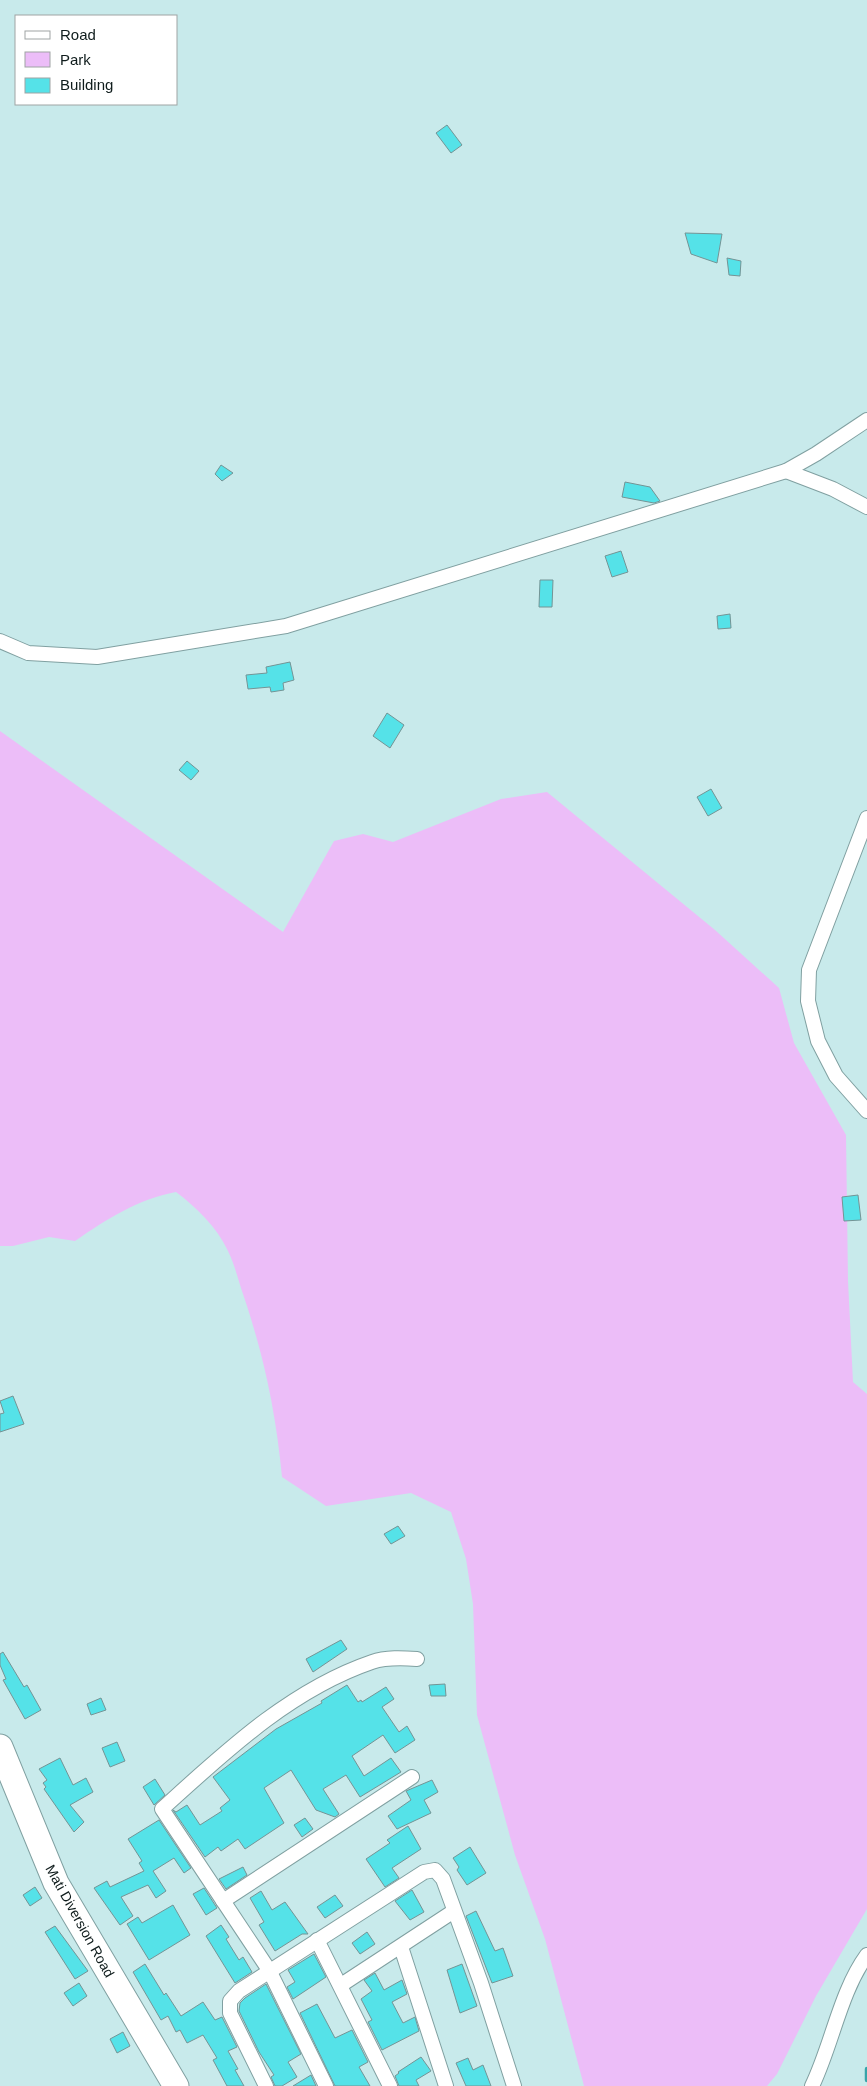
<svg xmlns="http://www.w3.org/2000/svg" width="867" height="2086" font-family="Arial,sans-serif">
	<rect width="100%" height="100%" fill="#c8eaeb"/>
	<!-- green -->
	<path fill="#ecbdf8" d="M0,731l283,201 51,-91 29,-7 30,8 108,-43 46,-7 168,138 64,58 15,55 52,92 2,146 5,101 14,12v515l-51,87 -39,78 -10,12h-183l-39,-147 -30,-84 -38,-140 -4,-111 -7,-45 -15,-47 -40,-19 -85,13 -44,-29c-6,-64 -18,-121 -39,-183 -5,-14 -8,-29 -15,-43 -11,-24 -32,-44 -52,-59 -38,7 -69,27 -101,49l-26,-4 -36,9h-13z"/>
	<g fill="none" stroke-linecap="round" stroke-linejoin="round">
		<!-- stream -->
		<path stroke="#38a4a9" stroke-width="4.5" d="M867,2069v11"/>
	</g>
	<!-- building -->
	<g fill="#55e2e8" stroke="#749495">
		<path d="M447,125l15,20 -11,8 -15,-20z"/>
		<path d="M685,233l37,1 -5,29 -26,-9z"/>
		<path d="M727,258l14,3 -1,15 -11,-1z"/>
		<path d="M221,465l12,8 -11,8 -7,-7z"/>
		<path d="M625,482l25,5 10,14 -6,2 -32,-6z"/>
		<path d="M621,551l7,21 -16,5 -7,-21z"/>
		<path d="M540,580h13l-1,27h-13z"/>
		<path d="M730,614l1,14 -13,1 -1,-13z"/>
		<path d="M290,662l4,18 -11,3 1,7 -13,2 -1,-5 -22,2 -2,-14 21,-2 -1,-6z"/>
		<path d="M387,713l17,12 -14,23 -17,-12z"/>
		<path d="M187,761l12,10 -8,9 -12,-10z"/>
		<path d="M711,789l11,19 -14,8 -11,-19z"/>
		<path d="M858,1195l3,25 -17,1 -2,-24z"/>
		<path d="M13,1396l11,28 -24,8v-18l4,-1 -4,-12z"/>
		<path d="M398,1526l7,10 -14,8 -7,-10z"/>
		<path d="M341,1640l6,9 -34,23 -7,-13z"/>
		<path d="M3,1652l21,35 3,-2 14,25 -16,9 -22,-39 3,-1 -6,-14v-11z"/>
		<path d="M445,1684l1,12h-15l-2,-11z"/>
		<path d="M347,1685l11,17 3,-2 1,2 24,-15 8,12 -12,8 17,25 8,-6 8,14 -20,13 -12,-18 -31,21 12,20 27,-18 10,14 -41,25 -14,-22 -23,14 16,25 -4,3 -19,-7 -25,-40 -27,18 20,35 -39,26 -7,-10 -17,12 -3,-4 -13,10 -32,-47 3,2 11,-7 13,20 22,-14 -2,-3 10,-8 -17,-23 63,-48 46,-26 -1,-2z"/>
		<path d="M101,1698l5,12 -15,5 -4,-11z"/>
		<path d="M117,1742l8,19 -15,6 -8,-19z"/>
		<path d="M60,1758l13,27 13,-7 7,14 -23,13 14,17 -10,10 -30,-43 2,-2 -3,-4 4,-3 -8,-11z"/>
		<path d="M155,1779l10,16 -11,10 -11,-18z"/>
		<path d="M432,1780l6,12 -14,8 7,13 -34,16 -9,-13 23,-16 -5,-9z"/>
		<path d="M305,1818l8,11 -11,8 -8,-12z"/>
		<path d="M159,1820l32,48 -7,5 -10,-15 -21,13 13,20 -10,7 -8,-13 -27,12 12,19 -13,9 -26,-37 13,-7 3,6 34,-16 -5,-8 3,-2 -14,-22z"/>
		<path d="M408,1826l13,23 -29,19 7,10 -14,9 -19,-28 24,-16 -3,-3z"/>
		<path d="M470,1847l16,26 -19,12 -10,-15 2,-3 -6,-9z"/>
		<path d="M243,1867l4,8 -21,14 -7,-10z"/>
		<path d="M35,1887l7,11 -12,8 -7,-11z"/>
		<path d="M204,1888l13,20 -11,7 -13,-21z"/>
		<path d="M412,1890l12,22 -14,8 -15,-19z"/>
		<path d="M261,1891l11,19 13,-8 23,32h-6l-27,17 -16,-26 5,-3 -14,-24z"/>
		<path d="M335,1895l8,11 -18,12 -8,-11z"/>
		<path d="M173,1905l17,30 -41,25 -22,-36 11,-7 4,6z"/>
		<path d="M476,1911l19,40 8,-3 10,28 -21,7 -26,-67z"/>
		<path d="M221,1925l8,12 -3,2 13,21 4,-3 9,15 -17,11 -29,-47z"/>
		<path d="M55,1926l33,45 -13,8 -30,-47z"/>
		<path d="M367,1932l8,12 -15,10 -8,-11z"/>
		<path d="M314,1954l12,23 -33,22 -6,-12 8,-5 -7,-12z"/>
		<path d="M145,1964l19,31 2,-2 15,23 22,-14 12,18 7,-3 15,30 -9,4 10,18 -3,1 9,16h-17l-14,-26 4,-2 -14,-23 -16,8 -7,-13 -4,2 -8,-16 -7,4 -28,-48z"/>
		<path d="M462,1964l15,42 -17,7 -13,-43z"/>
		<path d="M375,1973l9,17 18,-10 5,14 -15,8 11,21 12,-6 4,14 -37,19 -14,-28 4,-2 -11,-21 11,-8 -8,-11z"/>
		<path d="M79,1983l8,13 -14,10 -9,-13z"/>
		<path d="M266,1984l35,70 -13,8 9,15 -15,9h-7l-4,-9 3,-2 -15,-23 -20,-41 1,-8 5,-5z"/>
		<path d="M317,2004l18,34 17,-8 16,32 -9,5 11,19h-35l-35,-73z"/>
		<path d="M123,2032l7,14 -13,7 -7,-14z"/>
		<path d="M421,2057l10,14 -15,9 3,6h-20l-4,-10 4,-3 -1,-1z"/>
		<path d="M468,2058l5,12 10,-5 8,21h-25l-10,-23z"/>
		<path d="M311,2075l5,11h-23z"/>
	</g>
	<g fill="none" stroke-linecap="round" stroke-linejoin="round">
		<!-- street casing -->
		<g stroke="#80a0a1" stroke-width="16">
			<g id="street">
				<path d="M786,471l47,18 34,18"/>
				<path d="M0,641l28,12 69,4 189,-31 500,-155 30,-17 51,-34"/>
				<path d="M867,818l-58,152 -1,31 10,40 18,35 31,35"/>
				<path d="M223,1901l189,-124"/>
				<path d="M317,1940l73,146"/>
				<path d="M401,1947l45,139"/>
				<path d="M341,1985l113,-74"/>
				<path d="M266,2086l-36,-73v-12l9,-10 185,-119 11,-2 8,9 38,104 33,103"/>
				<path d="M326,2086l-57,-116 -107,-161c63,-57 128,-119 210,-147 14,-5 31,-4 45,-3"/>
				<path d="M812,2086c20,-41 28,-94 55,-131"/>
			</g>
		</g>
		<!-- highway casing -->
		<g stroke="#80a0a1" stroke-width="27">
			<path id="highway" d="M0,1747l56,136 120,203"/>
		</g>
		<!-- street -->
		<use href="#street" stroke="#fff" stroke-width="14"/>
		<!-- highway -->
		<use href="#highway" stroke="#fff" stroke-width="25"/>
	</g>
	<g text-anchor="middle" stroke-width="4.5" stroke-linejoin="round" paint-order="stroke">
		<!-- street labels -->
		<g font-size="14" fill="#0f1c1c" stroke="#fff">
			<text transform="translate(80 1921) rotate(61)" y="5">Mati Diversion Road</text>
		</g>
	</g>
	<!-- legend -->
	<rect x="15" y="15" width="162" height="90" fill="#ffffff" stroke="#9fa4a4"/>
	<rect x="25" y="31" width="25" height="8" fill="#ffffff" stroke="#9fa4a4"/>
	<text x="60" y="40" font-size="15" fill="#0f1c1c">Road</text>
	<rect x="25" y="52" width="25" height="15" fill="#ecbdf8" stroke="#9fa4a4"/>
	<text x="60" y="65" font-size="15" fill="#0f1c1c">Park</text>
	<rect x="25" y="78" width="25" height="15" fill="#55e2e8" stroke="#9fa4a4"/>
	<text x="60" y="90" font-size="15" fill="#0f1c1c">Building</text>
</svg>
